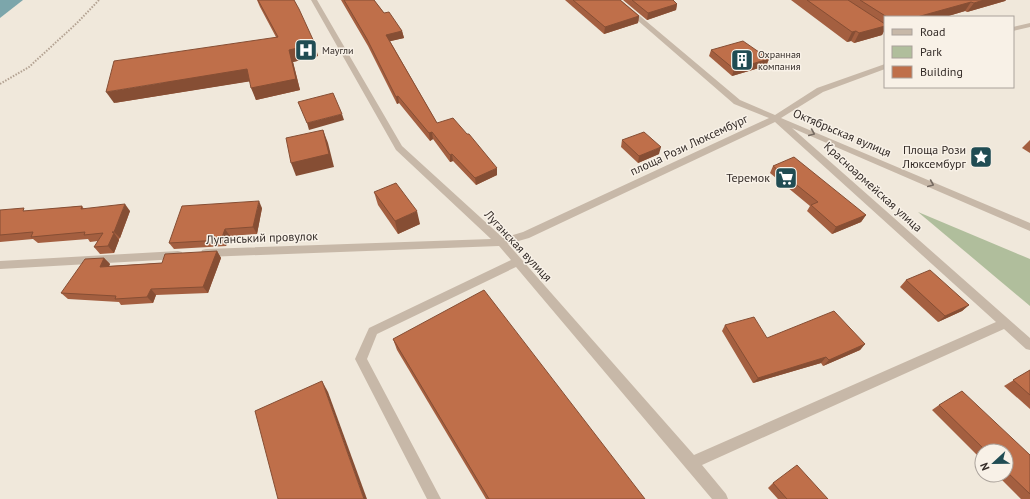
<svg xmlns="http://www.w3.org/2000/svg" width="1030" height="499" font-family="'PT Sans',sans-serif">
	<rect width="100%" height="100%" fill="#f0e8db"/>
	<!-- green -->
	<path fill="#b0be9c" d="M918,212l112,47v47z"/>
	<!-- water -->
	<path fill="#7ca6ab" d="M0,0h23l-23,18z"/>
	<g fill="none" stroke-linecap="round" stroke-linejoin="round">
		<!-- path -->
		<path stroke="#b3a292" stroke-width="2" stroke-dasharray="1.5 1.5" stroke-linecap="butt" d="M0,84l29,-17 48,-44 22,-23"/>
		<!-- minor -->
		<g fill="#c7b8a8" fill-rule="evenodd">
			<path d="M311,0h6l85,146 101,92 20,-6 246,-114 -35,-14 -120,-104h7l119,100 35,15 42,-27 68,-24v5l-62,23 -42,26 249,105v8l-238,-103 238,210v12l-4,-1 -22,-20 -302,136 24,29 2,5h-16l-196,-232 -139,67 -10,25 74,140h-14l-72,-140 14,-31 142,-68 -12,-14 -293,11 -4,-1 -1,-3 1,-3 4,-1 285,-10 -95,-89zM775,122l221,200 -302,133 -186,-211 21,-6z"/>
			<path d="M1030,23v4l-17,4v-4z"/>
			<path d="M178,251l4,1 1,3 -1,3 -4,1 -178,10v-8z"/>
		</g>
	</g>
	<!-- wall -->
	<g fill="#a45f40">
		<path d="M257,0h37l24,56 -25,6 7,28 -44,10 -6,-19 -136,22 162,-66 -16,-30z"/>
		<path d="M341,0h33l10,13 18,18 2,7 -14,3 47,82 60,52 -21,10 -23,-24 -3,1 -17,-23 -3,2 -31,-38 -2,1 -29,-58z"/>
		<path d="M565,0h55l19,16 -1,7 -34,11z"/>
		<path d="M623,0h50l4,4 -1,6 -29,10z"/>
		<path d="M791,0h215l-1,1 -38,11 -2,-1 -20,6h-60v12l-3,6 -28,8 -3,-2 -4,1z"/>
		<path d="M711,50l58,9 -3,7 -34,10 -23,-20z"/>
		<path d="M622,140l37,14 -21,9 -17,-16z"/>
		<path d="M1030,140v13l-8,-5z"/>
		<path d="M773,166l93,49 -5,7 -29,12 -25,-23 3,-5 -40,-33z"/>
		<path d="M374,192l46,32 -22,10 -20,-29z"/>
		<path d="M82,206l2,3 46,2 -10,27 -1,1v1l-5,13 -14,1 -6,-7 4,-6 -8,1 -2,-3 -50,4 -5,-4 -33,3v-32l27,1z"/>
		<path d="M262,208l-5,26 -27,2 -4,10 -52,3 -5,-6z"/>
		<path d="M217,251l4,7 -13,35 -52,2 -3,8 -32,2 -2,-3 -51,-3 -7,-6 43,-35 6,6 -1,2 53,-3z"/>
		<path d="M906,280l63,25 -7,6 -24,11 -38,-35z"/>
		<path d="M725,325l42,13 98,6 -5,6 -37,16 -2,-3 -68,20 -31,-52z"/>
		<path d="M393,339l252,160h-159l-89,-149z"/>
		<path d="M1030,370v39l-26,-23z"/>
		<path d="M939,405l91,50v44h-9l-24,-24h9v-24h-24v9l-50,-50z"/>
		<path d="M773,483l55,16h-50l-10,-11z"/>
	</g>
	<!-- shaded-wall -->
	<g fill="#864e34">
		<path d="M984,0h22l-1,1 -38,11 7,-9z"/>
		<path d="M971,2l-6,9 -20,6h-28z"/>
		<path d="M677,4l-1,6 -29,10 1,-7z"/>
		<path d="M639,16l-1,7 -34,11 1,-7z"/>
		<path d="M885,26v3l-3,6 -28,8 5,-10z"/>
		<path d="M402,31l2,7 -17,4 -1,-7z"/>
		<path d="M856,31l-5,10 -4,1 5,-10z"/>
		<path d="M315,44l3,12 -25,6 7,28 -44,10 -5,-12 38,-38z"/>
		<path d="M769,59l-3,7 -34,10 2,-7z"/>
		<path d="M247,69l5,12 -138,22 -8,-11z"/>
		<path d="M398,96l1,7 -2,1 -1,-7z"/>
		<path d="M342,114l2,6 -35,10 -2,-7z"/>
		<path d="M323,130l5,13 6,24 -38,9 -5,-13z"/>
		<path d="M432,132l1,7 -3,2 -1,-8z"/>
		<path d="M661,147l-2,7 -21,9 1,-7z"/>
		<path d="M452,154l1,7 -3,1v-7z"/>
		<path d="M497,168v7l-21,10 -1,-7z"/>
		<path d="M259,201l3,7 -5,26 -4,-7z"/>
		<path d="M125,204l5,7 -10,27 -6,-6z"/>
		<path d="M417,211l3,13 -22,10 -3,-13z"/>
		<path d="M866,215l-5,7 -29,12 4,-7z"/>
		<path d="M225,229l5,7 -4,10 -5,-6z"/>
		<path d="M114,233l5,7 -5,13 -6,-7z"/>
		<path d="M217,251l4,7 -13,35 -5,-6z"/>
		<path d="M104,258l6,6 -4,9 -6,-6z"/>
		<path d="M151,289l5,6 -3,8 -6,-6z"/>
		<path d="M969,305l-7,6 -24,11 7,-6z"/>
		<path d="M865,344l-5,6 -37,16 6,-6z"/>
		<path d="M826,357l-5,6 -68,20 5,-5z"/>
		<path d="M322,381l6,11 39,107h-3z"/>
	</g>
	<!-- building -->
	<g fill="#bf6f4a" stroke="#864e34">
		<path d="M258,0h36l5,9 16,35 -26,6 7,29 -45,9 -4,-19 -141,23 8,-31 164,-24z"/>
		<path d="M344,0h30l10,13 5,-1 13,19 -16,4 51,88 16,-5 14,16h2l28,34 -22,10 -23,-24 -2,1 -18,-23 -3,1 -31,-37 -2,1 -29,-58z"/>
		<path d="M573,0h47l19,16 -34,11z"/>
		<path d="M632,0h41l4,4 -29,9z"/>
		<path d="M807,0h41l37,24v2l-26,7 -3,-2 -4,1z"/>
		<path d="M860,0h124l-10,3 -3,-1 -54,15h-30z"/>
		<path d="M743,41l26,18 -35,10 -23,-19z"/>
		<path d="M333,93l9,21 -35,9 -9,-21z"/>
		<path d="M323,130l6,24 -38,9 -5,-25z"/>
		<path d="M644,132l17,15 -22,9 -17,-16z"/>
		<path d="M794,157l72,58 -30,12 -25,-22 7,-3 -45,-36z"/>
		<path d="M396,183l21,28 -22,10 -21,-29z"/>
		<path d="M259,201l-6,26 -28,2 -4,11 -52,3 13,-37z"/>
		<path d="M125,204l-11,28h-2l2,1 -6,13 -14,1 9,-14 -19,2 1,-3 -54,5 2,-5 -33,3v-25l24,-2 -1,3 59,-5 -1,3z"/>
		<path d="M217,251l-14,36 -52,2 -4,8 -32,2 1,-3 -55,-3 24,-34 19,-1 -4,9 62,-4 3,-9z"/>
		<path d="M930,270l39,35 -24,11 -39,-36z"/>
		<path d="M484,290l161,209h-156l-96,-160z"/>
		<path d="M834,311l31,33 -36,16 -3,-3 -68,21 -33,-53 29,-8 13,21z"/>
		<path d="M1030,370v25l-17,-15z"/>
		<path d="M322,381l42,118h-86l-23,-88z"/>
		<path d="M962,391l68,64v39l-24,-23v-20h-20l-47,-46z"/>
		<path d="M797,465l31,34h-41l-14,-16z"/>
	</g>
	<!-- one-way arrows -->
	<defs><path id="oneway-chevron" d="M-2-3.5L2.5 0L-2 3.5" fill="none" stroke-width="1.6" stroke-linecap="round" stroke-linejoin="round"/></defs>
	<g stroke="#766b62">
		<use href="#oneway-chevron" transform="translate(812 133) rotate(23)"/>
		<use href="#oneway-chevron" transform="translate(931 184) rotate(23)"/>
	</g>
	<!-- icons -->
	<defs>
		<g id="hospital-square" transform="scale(1.15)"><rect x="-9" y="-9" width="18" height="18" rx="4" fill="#204c53" stroke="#f8f1e7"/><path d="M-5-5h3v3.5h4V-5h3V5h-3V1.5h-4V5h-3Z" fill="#fff"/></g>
		<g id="building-square" transform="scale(1.15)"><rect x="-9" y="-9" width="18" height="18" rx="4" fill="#204c53" stroke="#f8f1e7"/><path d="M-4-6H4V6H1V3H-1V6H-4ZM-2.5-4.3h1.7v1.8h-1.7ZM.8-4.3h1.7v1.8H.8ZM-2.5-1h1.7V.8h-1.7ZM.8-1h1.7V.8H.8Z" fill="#fff"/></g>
		<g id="sight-square" transform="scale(1.15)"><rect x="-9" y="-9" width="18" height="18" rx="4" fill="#204c53" stroke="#f8f1e7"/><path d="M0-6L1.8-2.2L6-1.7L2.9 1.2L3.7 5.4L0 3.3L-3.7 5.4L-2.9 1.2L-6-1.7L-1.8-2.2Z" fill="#fff"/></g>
		<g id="supermarket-square" transform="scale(1.15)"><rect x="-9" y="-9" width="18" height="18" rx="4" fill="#204c53" stroke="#f8f1e7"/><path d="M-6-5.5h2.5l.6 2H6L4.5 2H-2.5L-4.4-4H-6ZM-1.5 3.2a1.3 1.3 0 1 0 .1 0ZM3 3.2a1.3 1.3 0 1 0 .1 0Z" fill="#fff"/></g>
	</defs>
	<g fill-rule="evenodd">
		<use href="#hospital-square" x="306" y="50"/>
		<use href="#building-square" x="742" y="60"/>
		<use href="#sight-square" x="981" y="157"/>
		<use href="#supermarket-square" x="786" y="178"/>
	</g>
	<g text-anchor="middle" stroke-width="3" stroke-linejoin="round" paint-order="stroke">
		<!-- far-poi labels -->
		<g font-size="10" fill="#342c28" stroke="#f8f1e7" text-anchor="start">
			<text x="322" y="54">Маугли</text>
			<text x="758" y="58">Охранная<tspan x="758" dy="12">компания</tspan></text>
		</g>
		<!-- street labels -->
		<g font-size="12" fill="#342c28" stroke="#f8f1e7">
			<text transform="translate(842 133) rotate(23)" y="4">Октябрьская вулиця</text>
			<text transform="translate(689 145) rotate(-25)" y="4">площа Рози Люксембург</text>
			<text transform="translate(873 187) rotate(42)" y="4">Красноармейская улица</text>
			<text transform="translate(262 238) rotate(-2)" y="4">Луганський провулок</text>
			<text transform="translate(518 246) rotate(47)" y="4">Луганская вулиця</text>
		</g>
		<!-- poi labels -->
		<g font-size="12" fill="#342c28" stroke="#f8f1e7" text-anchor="end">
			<text x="966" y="154">Площа Рози<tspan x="966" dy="14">Люксембург</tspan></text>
			<text x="770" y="182">Теремок</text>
		</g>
	</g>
	<!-- legend -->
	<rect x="884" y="16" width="130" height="72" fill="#f8f1e7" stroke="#aaa29b"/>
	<rect x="892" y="29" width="20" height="6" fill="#c7b8a8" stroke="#aaa29b"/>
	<text x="920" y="36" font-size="12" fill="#342c28">Road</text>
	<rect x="892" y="46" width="20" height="12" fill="#b0be9c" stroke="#aaa29b"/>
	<text x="920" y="56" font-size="12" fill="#342c28">Park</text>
	<rect x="892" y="66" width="20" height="12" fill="#bf6f4a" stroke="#aaa29b"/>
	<text x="920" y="76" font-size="12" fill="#342c28">Building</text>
	<!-- north arrow -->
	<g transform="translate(994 463) rotate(248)"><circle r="19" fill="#f8f1e7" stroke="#aaa29b"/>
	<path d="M0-3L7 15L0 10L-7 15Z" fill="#204c53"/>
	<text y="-6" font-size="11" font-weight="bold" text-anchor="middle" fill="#342c28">N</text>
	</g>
</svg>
